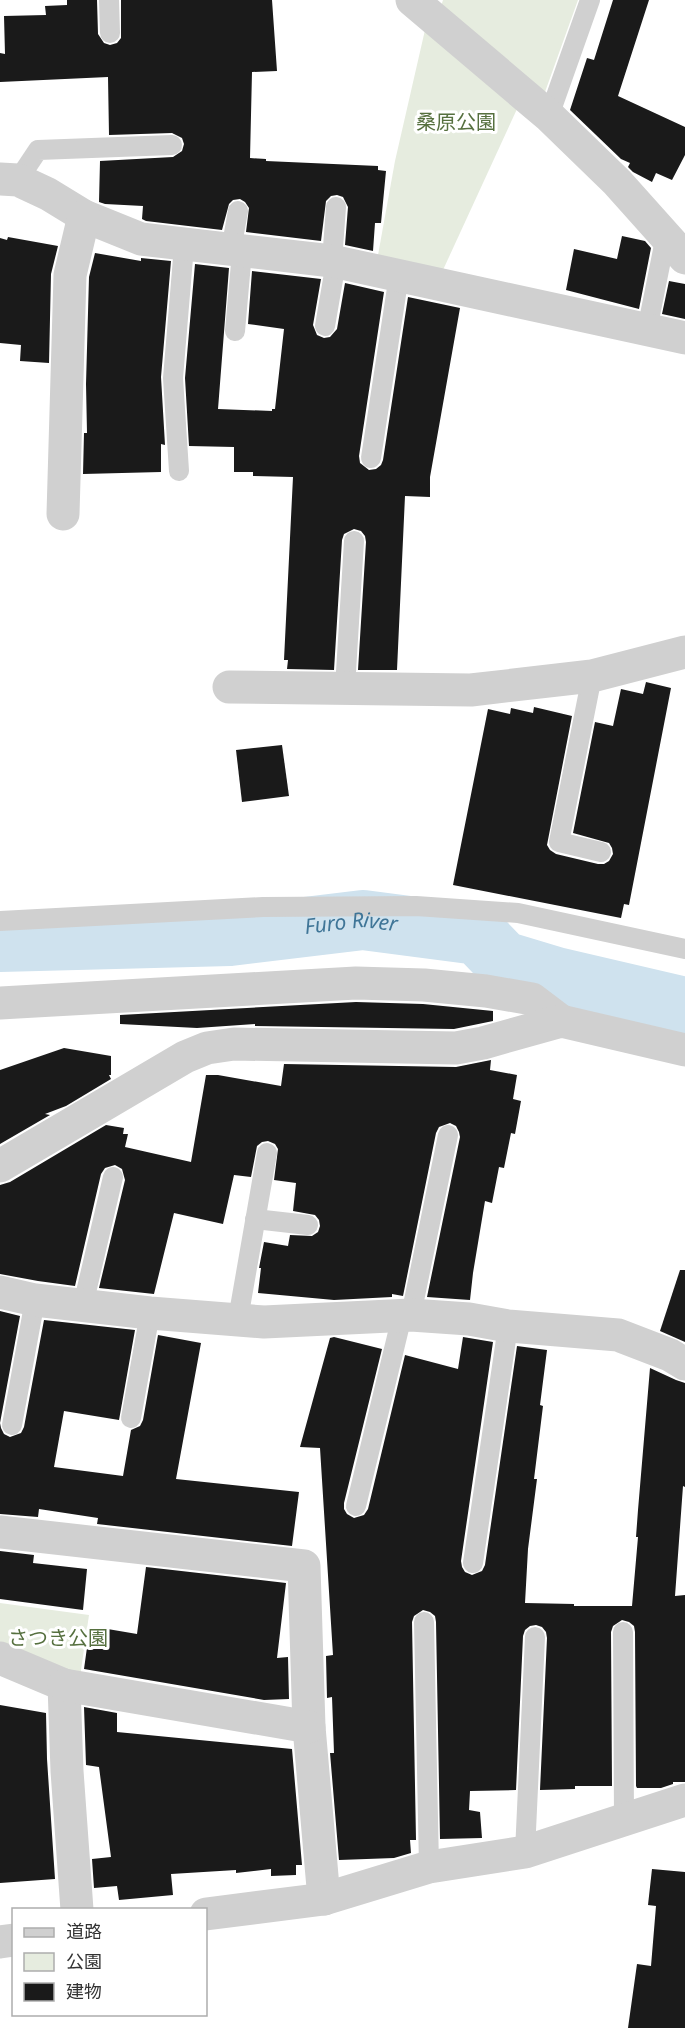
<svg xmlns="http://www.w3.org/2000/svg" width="685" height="2028" font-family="'Noto Sans','Noto Sans JP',sans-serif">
	<rect width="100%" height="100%" fill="#fff"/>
	<!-- green -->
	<g fill="#e6ecdf">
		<path d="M443,0h135l-33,92 -106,-79z"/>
		<path d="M425,30l92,79 -74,161 -65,-15 17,-94z"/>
		<path d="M0,1603l89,12 -9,62 -80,-34z"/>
	</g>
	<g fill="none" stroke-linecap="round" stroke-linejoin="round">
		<!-- river -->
		<path stroke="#cfe2ee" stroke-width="60" id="s1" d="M0,942l230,-6 133,-16 115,15 25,26 53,16 129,30"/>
	</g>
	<!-- building -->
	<g fill="#1a1a1a">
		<path d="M67,0h30l1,34 6,9 6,2 7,-2 4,-5v-38h151l5,71 -25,1 -2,86 16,1v2l112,5v4l8,1 -5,52h-6l-2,28 -28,-6 3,-38 -5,-10 -6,-2 -6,1 -5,5 -5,40 -75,-9 3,-24 -4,-6 -5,-3 -7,1 -4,4 -7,26 -76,-9 -4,-2 1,-13 -38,-2 -6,-2 1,-41 73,-4 9,-6 2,-7 -2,-6 -10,-5 -63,2 -1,-58 -108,5v-29l5,1 -1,-38 42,-1 -1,-9 22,-1z"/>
		<path d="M613,0h36l-31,96 67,31v28l-13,25 -16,-7 -4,9 -19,-10 -5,-5 2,-4 -9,-4 -51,-49 17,-52 7,2z"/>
		<path d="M622,236l23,5 6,7 -12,61 -73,-19 8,-41 43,10z"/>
		<path d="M8,237l50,9 -7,28 -2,89 -29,-2 1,-16 -21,-2v-105l7,2z"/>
		<path d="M95,253l46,8v-3l30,3 -10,116 4,68 -4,-1v28l-78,2 1,-41h3l-1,-49 3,-107z"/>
		<path d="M195,264l34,4 -11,141 54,2v-2h3l9,-80 -36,-5 4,-53 69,8 -8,46 4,10 7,3 6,-1 7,-8 8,-46 39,9 -25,164 1,7 9,7 7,-1 5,-4 2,-5 25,-163 52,11 -30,169v20l-25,-1 -8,174h-39l8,-128 -1,-6 -4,-5 -7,-2 -10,5 -2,6 -8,130 -47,-1 1,-9h-4l9,-183 -40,-1v-4h-19v-25l-45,-1 -4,-68z"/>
		<path d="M669,281l16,3v35l-23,-5z"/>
		<path d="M646,682l25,6 -42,217 -5,-1 -3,14 -168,-33 35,-176 22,5 1,-6 22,5 1,-6 38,9 -25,129 3,5 6,4 42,10h6l5,-3 4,-7 -1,-6 -3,-5 -36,-10 22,-111 18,4 8,-37 22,5z"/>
		<path d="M282,745l7,51 -47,6 -6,-52z"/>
		<path d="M356,1002l67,2 70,7v10l-39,8 -199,-3v-2l-58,4 -77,-4v-9z"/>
		<path d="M64,1048l47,8v19h-2l2,4 -45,27 -21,8 5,1 -50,29v-74z"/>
		<path d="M491,1060l-1,10 27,5 -4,24 8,2 -6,33 -4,-1 -7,35 -5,-1 -7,36 -7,-2 -12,72 -3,27 -43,-3 33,-160 -1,-5 -3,-6 -6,-3 -11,4 -3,6 -33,163 -11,-2v3l-58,3 -76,-7 3,-25h-2l5,-26 24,4 2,-11 22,1 6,-4 2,-6 -1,-6 -4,-5 -22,-4 3,-28 -22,-3 4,-31 -3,-5 -7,-3 -6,1 -5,4 -6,31 -17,-2 -11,49 -49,-11 -20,81 -55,-6 26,-108 -3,-11 -7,-4 -10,3 -4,6 -26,112 -37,-5 -38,-7v-89l10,-3 96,-57 18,3 -1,6h5l-3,13 66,15 15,-87h12l63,11 3,-22 172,3z"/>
		<path d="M680,1270h5v72l-25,-11z"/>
		<path d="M0,1311l20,5 -20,107 1,5 3,6 6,3 11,-4 3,-6 20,-107 91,10 -16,90 -55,-9 -10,56 69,9 8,-46 9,-4 3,-6 15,-85 43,8 -25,136 123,13 -7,54 -195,-22 1,-6 -59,-9 -1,8 -38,-3z"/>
		<path d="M334,1337l48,12 -38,154v6l3,5 7,4 10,-3 4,-6 37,-154 53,14 5,-32 30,5 -32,219 1,6 3,5 7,3 10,-4 3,-6 32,-219 30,4 -7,55 3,1 -9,73h3l-9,70 -3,54 49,1v2h58l6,-69h-2l2,-27 12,-142 26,12 9,3v104l-2,-1 -8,110 10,-1v187h-12v2l-12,4h-24l-1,-2 -1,-154 -1,-6 -5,-4 -7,-2 -9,6 -2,6 1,154h-37v3l-35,1 7,-152 -1,-6 -4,-5 -6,-2 -6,1 -5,4 -2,6 -7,154 -46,1 -1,19 11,2 2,26 -42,1 -4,-217 -1,-6 -5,-4 -7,-2 -9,6 -2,6 4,218h-6l1,13 -17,5 -55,2 -9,-107h4l-2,-56 -5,1 -1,-42 7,-1 -13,-207 -20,-1 30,-109z"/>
		<path d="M0,1551l34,4 -1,8 54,6 -4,41 -83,-11z"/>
		<path d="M146,1567l140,16 -9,75 11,-1 1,42 -25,1 -180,-31 6,-43 47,8z"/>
		<path d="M0,1705l46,8 1,46 8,120 -55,4z"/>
		<path d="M84,1707l33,6v19l175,17 10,116h-6v10l-25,1v-7l-35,4v-3l-65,4 2,21 -54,5 -2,-14 -23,2 -2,-29 19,-2 -12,-90 -13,-2z"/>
		<path d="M652,1869l33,3v156h-57l9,-64 14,2 5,-60 -8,-1z"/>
	</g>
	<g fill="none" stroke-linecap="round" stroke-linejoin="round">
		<!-- service -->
		<g stroke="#d0d0d0" stroke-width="20">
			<path d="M109,0l1,33"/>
			<path d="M549,116l41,-116"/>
			<path d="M18,180l20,-30 134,-5"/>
			<path d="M231,250l7,-39"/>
			<path d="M332,261l4,-54"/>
			<path d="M325,326l11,-64"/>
			<path d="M647,330l19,-95"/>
			<path d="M235,331l7,-79"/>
			<path d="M371,458l28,-183"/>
			<path d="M179,471l-6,-93 11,-132"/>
			<path d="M592,676l-33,166 42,10"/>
			<path d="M345,688l9,-147"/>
			<path d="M0,921l263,-14 153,-1 102,7 167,36"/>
			<path d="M255,1219l53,6"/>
			<path d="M83,1305l30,-128"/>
			<path d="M411,1315l37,-180"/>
			<path d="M238,1319l29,-166"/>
			<path d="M131,1418l19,-105"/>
			<path d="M12,1425l23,-125"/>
			<path d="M356,1506l46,-190"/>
			<path d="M473,1563l35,-237"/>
			<path d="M424,1622l5,245"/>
			<path d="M623,1632l1,187"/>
			<path d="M525,1852l10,-215"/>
		</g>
		<!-- minor -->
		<g stroke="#d0d0d0" stroke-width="33">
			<path d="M412,0l137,116 68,66 68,76"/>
			<path d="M0,179l18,1 30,14 36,22 57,23 191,22 353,77"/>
			<path d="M63,514l7,-239 14,-59"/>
			<path d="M229,687l242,3 121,-14 93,-24"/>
			<path d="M0,1003l356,-20 68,2 62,6 46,8 29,22"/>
			<path d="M0,1166l185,-109 22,-9 27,-4 222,4 27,-5 78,-22 124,29"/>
			<path d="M0,1292l35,8 115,13 114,9 147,-7 58,4 39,7 110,9 52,20 15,9"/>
			<path d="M0,1532l304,34 5,161 15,172"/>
			<path d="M0,1658l64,27 3,86 10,139"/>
			<path d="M64,1685l245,42"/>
			<path d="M206,1914l118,-15 105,-32 96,-15 160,-52"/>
			<path d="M0,1942l14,-2"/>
		</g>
	</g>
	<g text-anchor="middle" stroke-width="6" stroke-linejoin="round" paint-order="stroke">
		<!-- park labels -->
		<g font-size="20" fill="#56703f" stroke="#fff">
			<text x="456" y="129">桑原公園</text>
			<text x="58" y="1645">さつき公園</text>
		</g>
		<!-- water labels -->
		<g font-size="21" font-style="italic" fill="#3f7597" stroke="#fff">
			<text dy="7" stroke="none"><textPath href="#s1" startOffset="352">Furo River</textPath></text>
		</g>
	</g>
	<!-- legend -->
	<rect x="12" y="1908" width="195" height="108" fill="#ffffff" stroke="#adadad" stroke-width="1.5"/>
	<rect x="24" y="1928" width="30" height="9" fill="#d0d0d0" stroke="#adadad" stroke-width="1.5"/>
	<text x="66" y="1938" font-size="18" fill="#333333">道路</text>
	<rect x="24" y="1953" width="30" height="18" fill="#e6ecdf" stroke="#adadad" stroke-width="1.5"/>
	<text x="66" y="1968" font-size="18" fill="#333333">公園</text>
	<rect x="24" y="1983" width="30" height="18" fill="#1a1a1a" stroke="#adadad" stroke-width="1.5"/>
	<text x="66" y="1998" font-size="18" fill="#333333">建物</text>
</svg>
